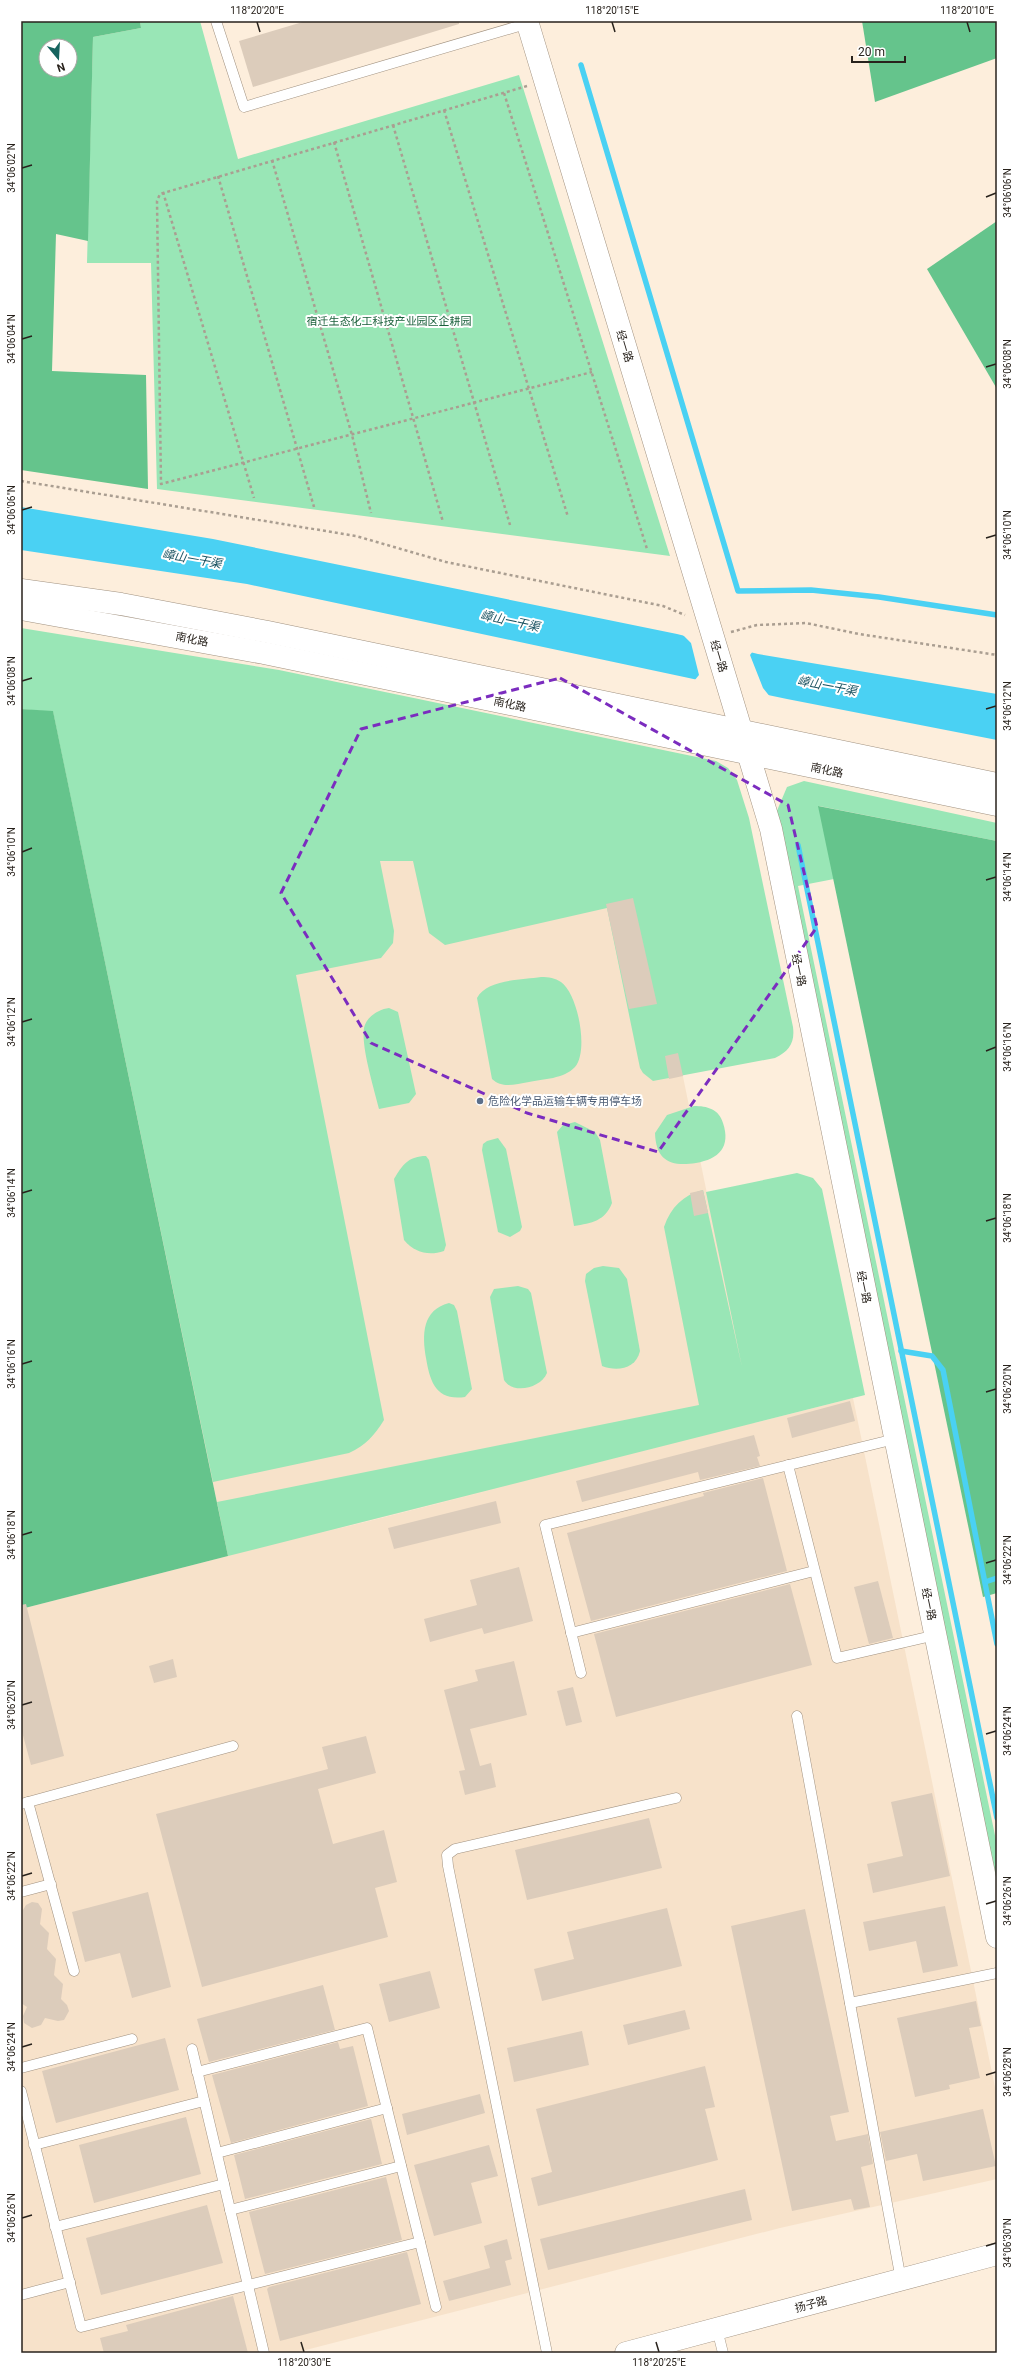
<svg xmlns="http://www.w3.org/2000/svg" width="1018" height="2374" font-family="Roboto,'Noto Sans SC',sans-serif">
	<rect width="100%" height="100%" fill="#fdeedc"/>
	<!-- built -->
	<path fill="#f7e2ca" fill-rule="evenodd" d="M638,857l116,566 99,-25 144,699v82l-217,49 -486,125h-273v-744l207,-53 -142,-690zM527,1481l-158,40 -58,14z"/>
	<!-- green -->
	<g fill="#99e6b6">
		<path d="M140,21h60l38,138 281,-84 151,481 -513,-67 -6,-226h-64l6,-226 48,-9z"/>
		<path d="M21,628l258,42 437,91 12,7 9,12 12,38 44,209c2,16 -4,24 -18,31l-122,23 -10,-8 -3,-5 -33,-160 -162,37 -16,-12 -16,-72h-33l14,70 -1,12 -12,15 -85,17 88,445c-10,16 -18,25 -35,33l-136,29 -160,-770 -32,-3z"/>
		<path d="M804,781l193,42v18l-178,-35 15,73 -36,7 199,959v37l-221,-1069 11,-26z"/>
		<path d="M541,977c8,0 14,1 20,5 17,12 28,69 14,85 -11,12 -32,12 -46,15 -14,2 -26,7 -37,-3l-15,-81c10,-19 45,-18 64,-21z"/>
		<path d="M389,1008l9,4 18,82 -7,9 -30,6c-5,-21 -18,-62 -15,-81 2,-11 15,-19 25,-20z"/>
		<path d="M694,1106c13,0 25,3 29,17 8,24 -4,36 -27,40 -25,4 -40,-2 -41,-30l12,-18z"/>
		<path d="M575,1122l20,10 5,8 12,63c-7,18 -20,20 -38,23l-17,-94 6,-7z"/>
		<path d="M498,1138l8,11 16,78 -2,4 -10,6 -12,-5 -16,-82 1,-6 4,-3z"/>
		<path d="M426,1156l3,4 17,85 -2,6c-15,5 -29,2 -40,-11l-10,-61c8,-14 15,-23 32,-23z"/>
		<path d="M797,1173l16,5 9,11 43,206 -637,161 -11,-54 482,-97 -35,-178c7,-20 19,-32 39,-37l39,177 -36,-175z"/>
		<path d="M603,1266l16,2 8,11 13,72c-4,18 -23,21 -38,15l-17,-85 1,-7 8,-6z"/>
		<path d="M518,1286l10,3 3,4 16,80c-6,15 -34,22 -43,7l-14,-83 4,-8z"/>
		<path d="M449,1303l5,2 3,6 15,78 -7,8c-29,4 -35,-15 -39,-39 -4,-23 -4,-48 23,-55z"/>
	</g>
	<!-- forest -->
	<g fill="#65c48c" fill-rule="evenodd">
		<path d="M21,21h119l1,7 -48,9 -5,204 -32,-7 -4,137 94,4 2,114 -127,-19zM46,46h24v24h-24z"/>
		<path d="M862,21h135v37l-122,44z"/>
		<path d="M997,221v168l-70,-120z"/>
		<path d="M21,709l32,2 175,845 -207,53z"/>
		<path d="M818,806l179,35v752l-14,4z"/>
	</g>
	<!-- water -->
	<path fill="#4ad1f3" d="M21,507l192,32 464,95 81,20 239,40v46l-210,-41 -540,-115 -226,-34z"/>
	<!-- pier -->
	<path fill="#fdeedc" d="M681,633l72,18 -3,4 13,33 8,10 -77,-17 5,-6 -8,-32z"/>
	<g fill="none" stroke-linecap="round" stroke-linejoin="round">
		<!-- stream -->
		<g stroke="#4ad1f3" stroke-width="5.5">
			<path d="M581,65l157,526 73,-1 68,7 118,18"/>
			<path d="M798,845l199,973"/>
			<path d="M901,1351l31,5 11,14 54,274"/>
			<path d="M985,1582l12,-4"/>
		</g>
	</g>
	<!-- building -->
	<g fill="#dcccbb">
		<path d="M306,21h153v3l-206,63 -14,-46z"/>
		<path d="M633,898l24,106 -28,5 -23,-105z"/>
		<path d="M678,1053l5,23 -14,3 -4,-23z"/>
		<path d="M703,1190l5,23 -14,3 -4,-23z"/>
		<path d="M850,1401l5,20 -63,17 -5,-20z"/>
		<path d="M754,1435l6,21 -3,1 3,9 -60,14 -2,-8 -116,30 -6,-21z"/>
		<path d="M763,1478l24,93 -196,50 -24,-88 137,-37 -1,-3z"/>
		<path d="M496,1501l5,22 -107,26 -6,-21z"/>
		<path d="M519,1567l14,54 -49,13 -2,-6 -52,14 -6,-23 53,-14 -7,-25z"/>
		<path d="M878,1581l15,57 -24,6 -15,-57z"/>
		<path d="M790,1584l22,81 -196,52 -22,-83z"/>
		<path d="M26,1604l38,152 -33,9 -10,-37v-123z"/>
		<path d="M173,1659l4,18 -23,6 -5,-17z"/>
		<path d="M514,1661l13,54 -57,14 10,37 11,-3 5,24 -31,8 -6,-24 6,-1 -21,-80 34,-9 -3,-11z"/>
		<path d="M573,1687l9,35 -16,4 -9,-35z"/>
		<path d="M366,1736l10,37 -58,16 15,55 51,-14 13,52 -22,6 13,49 -186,50 -46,-173 172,-45 -6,-22z"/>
		<path d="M932,1793l18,83 -77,17 -6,-29 36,-8 -12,-54z"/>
		<path d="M649,1818l13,50 -135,32 -12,-50z"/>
		<path d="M148,1892l23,95 -39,11 -12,-45 -35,9 -13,-50z"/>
		<path d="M32,1902l6,1 4,6 -2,15 9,9 -2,16 9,10 -2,16 9,9 -2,15 6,6 2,6 -5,9 -6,1 -13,-3 -4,7 -9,3 -8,-5 -1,-7 4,-9 -6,-4 2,-93 3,-5z"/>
		<path d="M945,1906l13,60 -35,7 -7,-32 -47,10 -6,-29z"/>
		<path d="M667,1908l15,58 -140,35 -8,-32 40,-10 -7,-27z"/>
		<path d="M805,1909l44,203 -19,4 6,25 32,-7 5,30 -12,3 9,40 -16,3 -3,-11 -59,12 -61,-285z"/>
		<path d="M430,1971l10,37 -51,14 -10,-38z"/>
		<path d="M323,1985l12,45 -126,32 -12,-43z"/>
		<path d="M976,2001l5,25 -12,2 11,50 -31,7 1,4 -35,8 -18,-79z"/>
		<path d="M685,2010l5,19 -62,16 -5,-20z"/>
		<path d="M582,2031l7,34 -75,17 -7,-34z"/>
		<path d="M165,2038l14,52 -123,33 -14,-52z"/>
		<path d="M338,2042l2,7 13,-3 15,60 -137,37 -19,-68z"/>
		<path d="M705,2066l10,41 -10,2 13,51 -180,46 -7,-28 21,-6 -16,-63z"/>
		<path d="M480,2094l5,19 -78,22 -5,-21z"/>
		<path d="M983,2109l13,57 -73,15 -6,-27 -31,7 -6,-29z"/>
		<path d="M186,2117l15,57 -107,29 -15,-58z"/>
		<path d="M371,2119l11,45 -137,35 -11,-44z"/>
		<path d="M489,2145l9,31 -27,7 11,40 -48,13 -20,-71z"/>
		<path d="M386,2177l16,63 -137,34 -16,-62z"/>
		<path d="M745,2189l7,31 -204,50 -8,-31z"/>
		<path d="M207,2205l16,58 -122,32 -15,-57z"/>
		<path d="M507,2239l5,20 -7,2 6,24 -62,16 -6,-20 47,-13 -6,-22z"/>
		<path d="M407,2252l14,52 -141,37 -13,-52 2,-2z"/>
		<path d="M233,2296l15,57h-144l-4,-15 28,-7 -2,-6z"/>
	</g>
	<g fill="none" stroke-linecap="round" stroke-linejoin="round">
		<!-- lane casing -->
		<g stroke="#a19281" stroke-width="11">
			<g id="lane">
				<path d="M216,21l28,86 285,-84"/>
				<path d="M788,1465l49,193 99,-23"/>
				<path d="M571,1633l243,-62"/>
				<path d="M581,1673l-36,-148 350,-86"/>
				<path d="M797,1716l104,564"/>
				<path d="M28,1802l46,169"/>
				<path d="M21,1804l212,-58"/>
				<path d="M21,1892l30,-8"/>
				<path d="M850,2003l147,-30"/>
				<path d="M192,2049l72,304"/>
				<path d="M21,2068l111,-29"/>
				<path d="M197,2072l170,-44 69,279"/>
				<path d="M21,2091l60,236 339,-85"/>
				<path d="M34,2145l170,-44"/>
				<path d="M217,2153l170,-45"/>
				<path d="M230,2210l171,-44"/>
				<path d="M55,2227l169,-43"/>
				<path d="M21,2295l49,-13"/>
				<path d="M717,2329l6,24"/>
				<path d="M547,2353l-99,-487 -1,-11 8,-6 221,-51"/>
			</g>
		</g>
		<!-- secondary casing -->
		<g stroke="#a19281" stroke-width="23">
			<g id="secondary">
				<path d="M527,21l244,808 226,1108"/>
				<path d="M21,590l100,14 147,28 729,152"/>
				<path d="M21,609l243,44 733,152"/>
				<path d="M626,2353l371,-99"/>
			</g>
		</g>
		<!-- path -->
		<g stroke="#aa9e91" stroke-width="2.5" stroke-dasharray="3 3" stroke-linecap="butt">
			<path d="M527,86l-367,108 -3,7 4,283 431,-112"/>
			<path d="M504,93l143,456"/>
			<path d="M444,110l124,407"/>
			<path d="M393,125l117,400"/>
			<path d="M334,142l109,380"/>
			<path d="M272,160l80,275 19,78"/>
			<path d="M218,176l96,331"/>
			<path d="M163,192l91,306"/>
			<path d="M21,481l335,55 90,26 217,44 22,9"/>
			<path d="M731,632l26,-7 49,-2 53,11 138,21"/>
		</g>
		<!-- lane -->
		<use href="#lane" stroke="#fff" stroke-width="10"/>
		<!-- secondary -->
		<use href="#secondary" stroke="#fff" stroke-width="22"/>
	</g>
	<!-- marked area -->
	<path fill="none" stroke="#7b2cbf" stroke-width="3" stroke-dasharray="8 5" stroke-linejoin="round" d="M560,678l228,127 29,122 -159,225 -131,-39 -156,-70 -90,-150 80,-164z"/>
	<!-- ticks -->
	<path fill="none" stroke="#28221c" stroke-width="1.5" d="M257,22l3,10M612,22l3,10M967,22l3,10M22,168l10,-3M986,197l10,-4M22,339l10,-3M986,367l10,-3M22,510l10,-3M986,538l10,-3M22,681l10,-3M986,709l10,-3M22,852l10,-4M986,880l10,-3M22,1022l10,-3M986,1051l10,-4M22,1193l10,-3M986,1221l10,-3M22,1364l10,-3M986,1392l10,-3M22,1535l10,-3M986,1563l10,-3M22,1705l10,-3M986,1734l10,-3M22,1876l10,-3M986,1904l10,-3M22,2047l10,-3M986,2075l10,-3M22,2218l10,-3M986,2246l10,-3M301,2342l3,10M656,2342l3,10"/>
	<!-- markers -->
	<circle fill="#5c6f8a" stroke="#fff" stroke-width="1.5" cx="480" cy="1101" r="4"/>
	<g text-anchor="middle" stroke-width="4" stroke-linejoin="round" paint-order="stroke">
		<!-- park labels -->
		<g font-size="11" fill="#1b613c" stroke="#fff">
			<text x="389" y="325">宿迁生态化工科技产业园区企耕园</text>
		</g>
		<!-- street labels -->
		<g font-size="11" fill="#28221c" stroke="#fff">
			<text transform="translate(625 346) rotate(73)" y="4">经一路</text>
			<text transform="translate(192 639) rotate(11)" y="4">南化路</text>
			<text transform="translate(719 656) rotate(73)" y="4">经一路</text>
			<text transform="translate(510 704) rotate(12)" y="4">南化路</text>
			<text transform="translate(827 770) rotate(12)" y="4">南化路</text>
			<text transform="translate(799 970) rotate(78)" y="4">经一路</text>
			<text transform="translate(864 1287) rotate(78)" y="4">经一路</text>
			<text transform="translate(929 1604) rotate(78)" y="4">经一路</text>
			<text transform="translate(811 2304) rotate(-15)" y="4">扬子路</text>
		</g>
		<!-- service labels -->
		<g font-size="11" fill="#4e5e75" stroke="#fff" text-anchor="start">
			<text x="488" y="1105">危险化学品运输车辆专用停车场</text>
		</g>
		<!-- water labels -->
		<g font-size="12" font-style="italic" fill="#1b5361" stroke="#fff">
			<text transform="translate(192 559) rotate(10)" y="4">嶂山一干渠</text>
			<text transform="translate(510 621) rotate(12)" y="4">嶂山一干渠</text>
			<text transform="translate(827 686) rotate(11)" y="4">嶂山一干渠</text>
		</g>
	</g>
	<!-- border -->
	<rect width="1018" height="2374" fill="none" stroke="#ffffff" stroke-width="44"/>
	<!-- north arrow -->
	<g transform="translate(58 58) rotate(162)"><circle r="19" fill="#ffffff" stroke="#a9a7a4"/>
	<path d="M0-3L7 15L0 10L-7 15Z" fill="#16645f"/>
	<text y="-6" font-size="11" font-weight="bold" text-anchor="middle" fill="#28221c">N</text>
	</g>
	<!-- scale -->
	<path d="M852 56v6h53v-6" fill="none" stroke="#28221c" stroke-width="2"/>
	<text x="858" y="56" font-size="12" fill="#28221c" stroke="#ffffff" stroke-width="3" paint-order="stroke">20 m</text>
	<rect x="22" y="22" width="974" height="2330" fill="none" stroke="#28221c" stroke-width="1.5"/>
	<g font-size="10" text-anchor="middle" fill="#28221c">
		<text x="257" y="14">118°20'20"E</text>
		<text x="612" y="14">118°20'15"E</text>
		<text x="967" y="14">118°20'10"E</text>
		<text transform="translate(11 168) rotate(-90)" y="4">34°06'02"N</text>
		<text transform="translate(1007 193) rotate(-90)" y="4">34°06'06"N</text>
		<text transform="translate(11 339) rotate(-90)" y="4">34°06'04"N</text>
		<text transform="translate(1007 364) rotate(-90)" y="4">34°06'08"N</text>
		<text transform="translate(11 510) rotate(-90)" y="4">34°06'06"N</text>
		<text transform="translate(1007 535) rotate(-90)" y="4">34°06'10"N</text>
		<text transform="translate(11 681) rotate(-90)" y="4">34°06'08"N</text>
		<text transform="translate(1007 706) rotate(-90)" y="4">34°06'12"N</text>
		<text transform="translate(11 852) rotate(-90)" y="4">34°06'10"N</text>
		<text transform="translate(1007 877) rotate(-90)" y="4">34°06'14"N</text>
		<text transform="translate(11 1022) rotate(-90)" y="4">34°06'12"N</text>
		<text transform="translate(1007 1047) rotate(-90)" y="4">34°06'16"N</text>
		<text transform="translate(11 1193) rotate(-90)" y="4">34°06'14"N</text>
		<text transform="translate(1007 1218) rotate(-90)" y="4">34°06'18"N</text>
		<text transform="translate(11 1364) rotate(-90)" y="4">34°06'16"N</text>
		<text transform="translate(1007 1389) rotate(-90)" y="4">34°06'20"N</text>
		<text transform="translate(11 1535) rotate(-90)" y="4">34°06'18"N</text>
		<text transform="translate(1007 1560) rotate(-90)" y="4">34°06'22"N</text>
		<text transform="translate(11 1705) rotate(-90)" y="4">34°06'20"N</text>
		<text transform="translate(1007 1731) rotate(-90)" y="4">34°06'24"N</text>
		<text transform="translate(11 1876) rotate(-90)" y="4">34°06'22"N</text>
		<text transform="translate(1007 1901) rotate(-90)" y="4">34°06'26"N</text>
		<text transform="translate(11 2047) rotate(-90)" y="4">34°06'24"N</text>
		<text transform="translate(1007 2072) rotate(-90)" y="4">34°06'28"N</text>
		<text transform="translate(11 2218) rotate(-90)" y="4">34°06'26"N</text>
		<text transform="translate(1007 2243) rotate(-90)" y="4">34°06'30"N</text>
		<text x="304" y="2366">118°20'30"E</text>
		<text x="659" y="2366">118°20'25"E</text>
	</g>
</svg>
